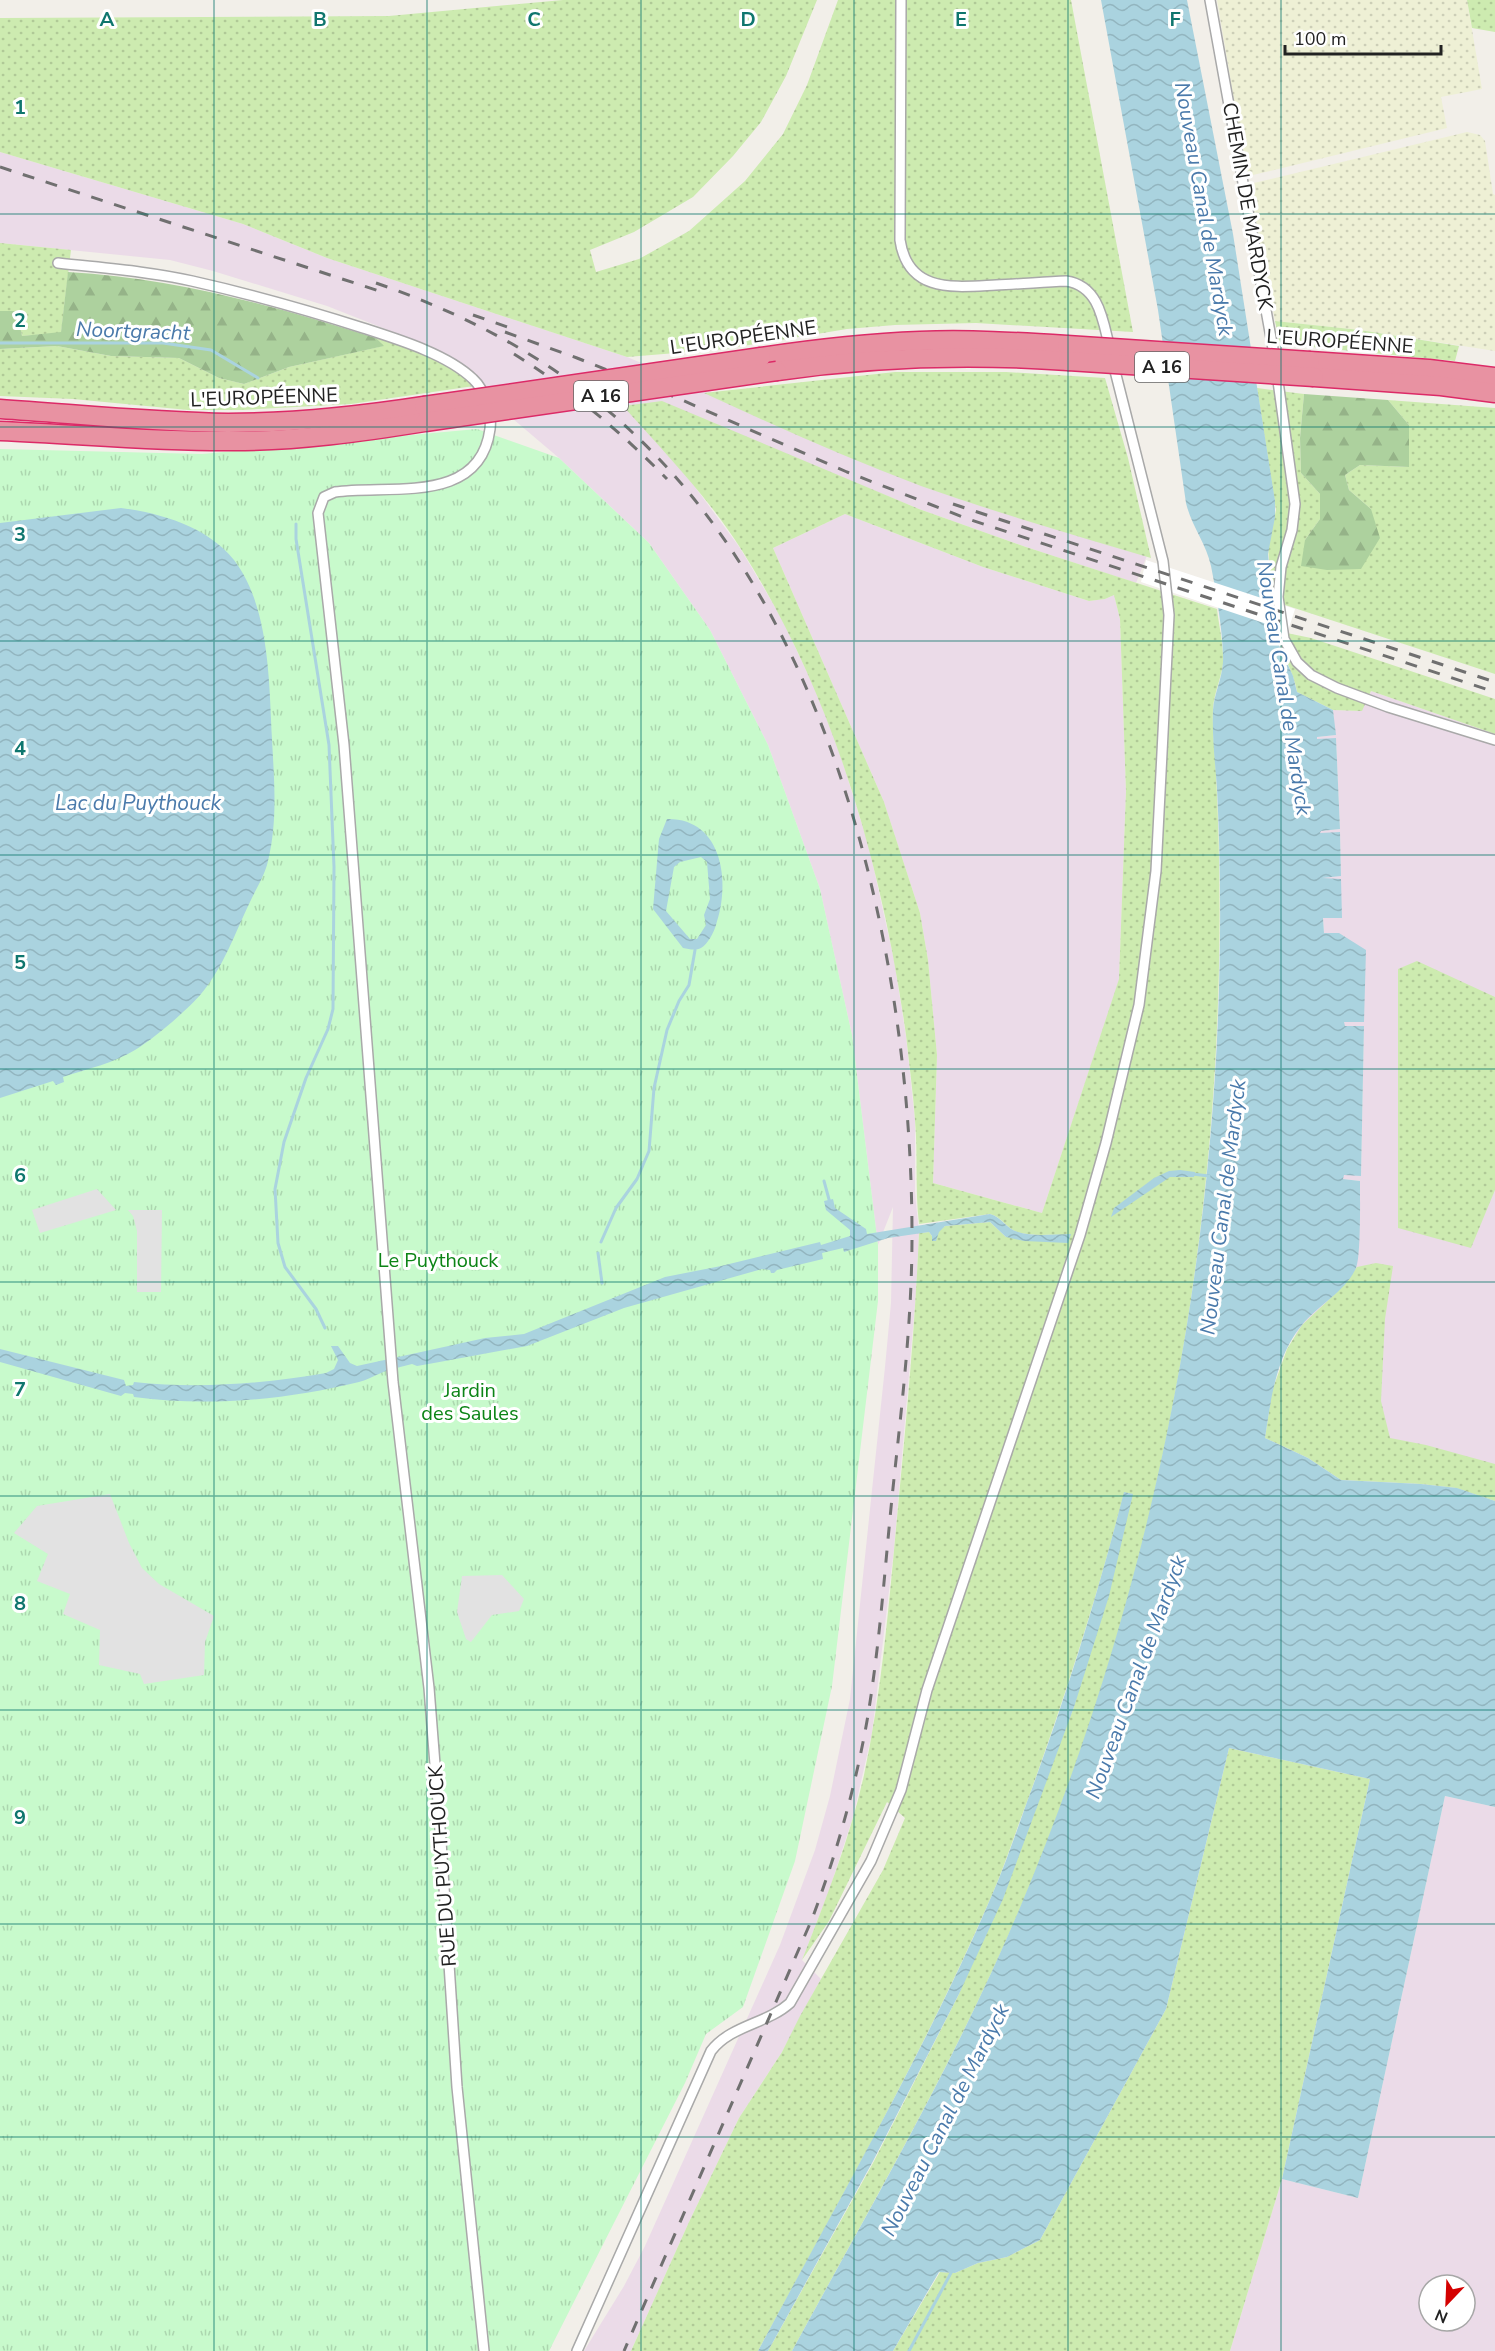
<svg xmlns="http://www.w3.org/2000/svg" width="1495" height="2351" font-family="'Nunito Sans',sans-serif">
	<defs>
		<pattern id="farmland-dots" width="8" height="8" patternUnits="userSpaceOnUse" patternTransform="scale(1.5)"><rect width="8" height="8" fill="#eef0d5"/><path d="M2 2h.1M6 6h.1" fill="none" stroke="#ccceb7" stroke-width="1.8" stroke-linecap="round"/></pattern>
		<pattern id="grass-dots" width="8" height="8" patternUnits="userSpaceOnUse" patternTransform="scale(1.5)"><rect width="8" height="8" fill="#cdebb0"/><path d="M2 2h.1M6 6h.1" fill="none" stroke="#b0c997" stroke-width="1.8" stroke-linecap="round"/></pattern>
		<pattern id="forest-firs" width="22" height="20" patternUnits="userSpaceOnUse" patternTransform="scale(1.5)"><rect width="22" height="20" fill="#add19e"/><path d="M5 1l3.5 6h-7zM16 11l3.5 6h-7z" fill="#95b388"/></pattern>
		<pattern id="park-tufts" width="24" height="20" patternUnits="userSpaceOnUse" patternTransform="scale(1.5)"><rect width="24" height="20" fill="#c8facc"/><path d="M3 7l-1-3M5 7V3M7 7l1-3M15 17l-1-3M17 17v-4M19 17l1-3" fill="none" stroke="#acd6af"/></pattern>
		<pattern id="water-waves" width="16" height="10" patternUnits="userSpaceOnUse" patternTransform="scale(1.5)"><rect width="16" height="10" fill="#aad3df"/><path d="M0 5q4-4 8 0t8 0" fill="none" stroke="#92b5bf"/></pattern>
	</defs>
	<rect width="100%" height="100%" fill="#f2efe9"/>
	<!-- industrial -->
	<g fill="#ebdbe8" fill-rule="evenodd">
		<path d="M0,152l243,72 84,34 300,99 160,66 361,130 -12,30 -110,-36 -107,-38 -167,-69 -57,47 45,61 41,69 32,68 24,59 32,103 25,113 12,76 9,85v72l4,40 -3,60 -22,256 -22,184 -19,84 -23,71 -28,72 19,19 -39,73 -43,66 -50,104 -58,129h-47l40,-65 21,-40 135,-301 35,-95 15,-54 20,-97 35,-332 6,-64 2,-96 -15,38 -26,-210 -32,-146 -52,-144 -58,-115 -61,-87 -90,-85 -133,-113 -99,-39 -114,-35 -43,-11 -170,-17z"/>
		<path d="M845,514l138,53 106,34 16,-2 9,-4 6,24 6,172 -7,189 -77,233 -109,-30 4,-128 -9,-95 -8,-47 -36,-111 -111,-254z"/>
		<path d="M1371,691l124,43v767l-223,-110 88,-210 -17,-2v-4h18l3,-149h-20v-4h20l-40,-88 -1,-16h18l-19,-39v-2l19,-1 -1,-43h-20v-2l20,-2 -4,-90 -19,1v-3l18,-2 -2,-25 28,1z"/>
		<path d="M1445,1796l50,11v544h-265l52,-172 76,19zM1429,2285h36v36h-36z"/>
	</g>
	<!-- farmland -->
	<g fill="url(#farmland-dots)">
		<path d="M1217,0h250l15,89 -41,8 6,31 -194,47 -7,-4z"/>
		<path d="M1467,132l13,3 5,6 8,53 2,1v156l-135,-21 -85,-9 -26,-131 5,-7z"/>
	</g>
	<!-- grass -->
	<g fill="url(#grass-dots)" fill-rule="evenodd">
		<path d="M563,0h254l-31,76 -25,46 -28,34 -40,41 -59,35 -44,18 6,22 43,-13 50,-28 56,-50 38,-47 24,-49 31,-85h233l62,332 -157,-9 -81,2 -48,4 -122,20 -98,8 -300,-99 -84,-34 -243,-72v-134l389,-2z"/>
		<path d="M1467,0h28v32l-23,-4z"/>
		<path d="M0,243l71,7 -10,83 -39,3 -5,-25h-17z"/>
		<path d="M1275,321l85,9 99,16 -4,15 -175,-17z"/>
		<path d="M376,338l46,6 52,42 -123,18 -109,6h-54l-115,-11 -73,-3v-47l57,-3 54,10 68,2 40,20 25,6 45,-17 94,-21z"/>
		<path d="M895,372h111l99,6 23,80 23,100c-77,-23 -154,-45 -230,-72 -74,-28 -146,-60 -217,-93z"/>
		<path d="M1257,388l47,6 -4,44 1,35 19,21v25l-15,21 66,-31 -22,-19 -4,-15 15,-10 49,2v-42l-21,-25 107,8v266l-222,-73 -5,-53 8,-38z"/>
		<path d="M662,401l257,108 107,38 191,62c2,18 7,37 6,55 -2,15 -9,29 -10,45 -1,21 2,43 3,64 20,390 -44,777 -197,1138 -65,152 -148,295 -227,440h-24l105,-188 86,-169 115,-287 50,-214c-27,105 -60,207 -97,309 -12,31 -22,63 -35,93 -68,157 -153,306 -234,456h-127l58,-129 50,-104 43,-66 18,-36 83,-146 22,-52 -18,-16 -58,119 -27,39c24,-61 48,-122 62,-185 18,-84 25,-172 33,-257 9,-95 18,-190 22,-285l10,-1 3,4 13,-10 45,-4 16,15 64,-3c-16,0 -36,3 -53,-2 -11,-4 -15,-15 -27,-18l-71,10c-4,-35 -1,-68 -4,-104 -2,-28 -6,-57 -9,-85 -24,-171 -72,-339 -165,-486 -33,-52 -77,-97 -118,-143zM845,514l138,53 106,34 16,-2 9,-4 6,24 6,172 -7,188 -77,234 -109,-30 4,-128 -9,-95 -8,-47 -36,-111 -111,-254z"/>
		<path d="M1277,631l34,7 184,61v35l-124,-43 -9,20 -29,-1 -36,-18c-3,-21 -17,-39 -20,-61z"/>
		<path d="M1417,961l78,36v193l-24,58 -73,-20v-259z"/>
		<path d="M1376,1263l17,3 -8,53 -4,82 9,37 36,7 69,19v37l-39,-13 -35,-4 -80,-4 -33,-22 -43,-20 7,-47 15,-42 15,-24 35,-33 20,-25z"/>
		<path d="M1229,1748l141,31 -88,400 -52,172h-337l47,-79 15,1 23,-10 29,-6 33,-17 126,-231z"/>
	</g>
	<!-- forest -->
	<g fill="url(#forest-firs)">
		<path d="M68,272c107,6 206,34 308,66l8,8 -95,21 -45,17 -25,-6 -40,-20 -68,-2 -54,-10 -57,3v-38h17l5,25 39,-4z"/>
		<path d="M1304,394l84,6 21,25v42l-49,-2 -15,10 4,15 22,19 9,29 -19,31 -34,1 -26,-4 4,-26 15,-21v-25l-19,-21 -1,-35z"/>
	</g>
	<!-- park -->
	<path fill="url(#park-tufts)" d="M477,429l82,29 90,85 61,87 58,115 52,144 32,146 26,210v56l-46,385 -37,175 -52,146 -37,27 -21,49 -136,268h-549v-1902l202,5z"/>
	<!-- parking -->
	<g fill="#e2e2e2">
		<path d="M97,1189l19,21 -76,23 -8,-23z"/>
		<path d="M128,1210h34l-1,82h-24v-61l-4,-15z"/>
		<path d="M110,1494l19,49 13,25 17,16 55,32 -9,26 -1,33 -60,9 -4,-10 -41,-9 1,-35 -37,-16 7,-20 -33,-13 11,-27 -34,-21 23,-27z"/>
		<path d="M502,1575l22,24 -5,12 -27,4 -21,27 -5,-3 -9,-27 5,-36z"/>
	</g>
	<!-- water -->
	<g fill="url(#water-waves)" fill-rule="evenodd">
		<path d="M1101,0h86l46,234 42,267v16l-7,37 5,47 5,42 15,33 4,16 36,18 3,25 -19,2v2l19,-1 4,91 -19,2 -1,2 20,-1 1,44 -19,2 19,1 1,39h-19l1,15h15l27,17 -2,72h-20l1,4h19l-3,150 -17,-1 -1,4 17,2c0,15 1,77 -4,87 -10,23 -39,38 -54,57 -26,31 -31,74 -37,113l43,20 33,22 80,4 36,4 38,13v306l-50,-11 -87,402 -76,-19 88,-400 -141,-31 -63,261 -126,231 -33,17 -29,6 -23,10 -16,-1 -46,79h-101c79,-145 163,-289 227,-441 149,-354 217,-739 198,-1122 -2,-26 -5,-52 -4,-78 1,-16 9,-31 10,-48 1,-24 -7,-71 -12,-96 -5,-23 -20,-41 -25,-63l-28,-193z"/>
		<path d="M121,508c40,5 87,19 113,52 36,47 35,123 38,179 2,41 6,81 -4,122 -3,14 -12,28 -18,41 -15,31 -27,66 -49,92 -15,17 -46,44 -66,56 -21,13 -48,19 -72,27l1,5 -8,3 -3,-4 -53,17v-575z"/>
		<path d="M667,819c56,-1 64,64 49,106 -2,7 -8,19 -15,23 -6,3 -12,1 -18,0l-30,-39 6,-70zM701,857l6,5 3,37 -6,16 2,10 -9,14h-7l-24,-28 8,-44 6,-5z"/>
		<path d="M1180,1170l15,2 -1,5h-24l-59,40 3,-9 40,-30 15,-7z"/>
		<path d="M833,1199l2,9 31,21 1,5 123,-20c12,3 16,15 28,18 16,5 36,2 53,2l-3,9 -44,-2 -18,-4 -16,-15 -45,4 -6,6 -3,9h-4v-5l-3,-4 -41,6 -44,14 -1,-4 -21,5 1,6 -46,11 -3,3h-3l-1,-3 -8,-1 -138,39 -97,38 -93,17 -17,3 -5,-2c-10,3 -22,5 -31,9 -8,3 -14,7 -22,9 -73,18 -151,25 -225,15l-1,-3 -8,-1 -4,3 -121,-34v-13l124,31 2,6 7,-1 1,-3c65,7 128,2 192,-9l8,-4 4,-9 -7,-14h7l12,17 7,3 128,-28 39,-4 141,-57 56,-11 99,-24 1,3 29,-9v-6l-24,-20 -2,-9z"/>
		<path d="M1124,1492l9,2 -24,102 -35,111 -71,192 -44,95 -87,169 -104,188h-10c80,-151 167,-299 234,-456 13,-30 24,-62 35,-93 38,-102 70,-204 97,-310z"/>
	</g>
	<!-- pier -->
	<path fill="#fff" d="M1146,560l149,49 -7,22 -147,-49z"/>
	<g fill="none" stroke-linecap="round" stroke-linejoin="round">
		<!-- stream -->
		<g stroke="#aad3df" stroke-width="3">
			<path d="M0,343h163l48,7 47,28"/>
			<path d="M296,524v15l33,206 5,122 -1,142 -5,20 -22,49 -22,64 -9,47 3,54 7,24 31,42 9,19"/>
			<path d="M1192,1174l17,2"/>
			<path d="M824,1181l6,22"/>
			<path d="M601,1242l15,-34 21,-29 12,-28 5,-63 13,-58 12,-29 10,-16 6,-35"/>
			<path d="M598,1253l4,30"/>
			<path d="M909,2351l43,-80"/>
		</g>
		<!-- minor casing -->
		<g stroke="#a9a9a9" stroke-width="12">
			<g id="minor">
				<path d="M901,0l-1,240c8,54 55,47 96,45 24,-1 47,-3 70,-4 34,5 37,41 44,68"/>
				<path d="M1210,0l65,360"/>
				<path d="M58,263c44,5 90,8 134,18 58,13 115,29 171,47 34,11 84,26 110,51 12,11 19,34 17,50 -10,77 -101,55 -155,63l-11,5 -6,16 26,232 49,637 36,306 12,153 16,246 27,264"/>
				<path d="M1277,374l18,130 -3,26 -11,37 -3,30 6,42 13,23 14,13 26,13 51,19 107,33"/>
				<path d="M577,2351l134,-300c20,-26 56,-27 79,-48l81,-142 30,-71 26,-100 153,-455 26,-92 33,-138 17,-134 13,-256 -6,-54 -50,-198"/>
			</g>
		</g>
		<!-- motorway casing -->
		<g stroke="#dc2a67" stroke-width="21">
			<g id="motorway">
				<path d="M761,357c53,-8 106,-14 159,-16 49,-2 98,1 147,4"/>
				<path d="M1310,361l119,8 66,8"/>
				<path d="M777,371c97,-14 193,-17 291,-10"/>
				<path d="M1314,377l127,9 54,7"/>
				<path d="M0,409c76,5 152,13 228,14 66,0 131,-7 196,-17"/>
				<path d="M0,431c78,3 156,11 234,10 64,0 128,-9 191,-19"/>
			</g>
		</g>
		<!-- minor -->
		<use href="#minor" stroke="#fff" stroke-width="9"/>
		<!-- motorway -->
		<use href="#motorway" stroke="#e892a2" stroke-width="18"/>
		<!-- rail -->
		<g stroke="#707070" stroke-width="3" stroke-dasharray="12 12" stroke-linecap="butt">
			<path d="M0,167l382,125"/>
			<path d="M376,283c95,33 183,80 257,150 205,192 279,531 279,803 0,84 -10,168 -19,252 -8,77 -13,156 -26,233 -12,68 -31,134 -55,198l-188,432"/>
			<path d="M473,315l43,15"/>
			<path d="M505,332l72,26 98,39 172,75 121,47 527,173"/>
			<path d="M514,354c56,35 107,78 153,125"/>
			<path d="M953,504l542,178"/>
		</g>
		<!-- motorway-bridge casing -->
		<g stroke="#dc2a67" stroke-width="21" stroke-linecap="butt">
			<g id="motorway-bridge">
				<path d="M1067,345l243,16"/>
				<path d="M1068,361l246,16"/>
				<path d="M424,406l337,-49"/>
				<path d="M425,422l352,-51"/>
			</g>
		</g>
		<!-- motorway-bridge -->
		<use href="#motorway-bridge" stroke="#e892a2" stroke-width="18"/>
	</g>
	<!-- grid -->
	<path fill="none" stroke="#0f766e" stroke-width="1.5" stroke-opacity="0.55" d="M214,0v2351M427,0v2351M641,0v2351M854,0v2351M1068,0v2351M1281,0v2351M0,214h1495M0,427h1495M0,641h1495M0,855h1495M0,1069h1495M0,1282h1495M0,1496h1495M0,1710h1495M0,1924h1495M0,2137h1495"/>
	<g text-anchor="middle" stroke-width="6" stroke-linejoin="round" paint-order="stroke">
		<!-- shield labels -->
		<g fill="#fff" stroke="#646464" stroke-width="1.5">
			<rect x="1135" y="352" width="54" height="30" rx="4.5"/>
			<rect x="574" y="381" width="54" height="30" rx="4.5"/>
		</g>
		<g font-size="18" font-weight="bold" fill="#222">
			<text x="1162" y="373">A 16</text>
			<text x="601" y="402">A 16</text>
		</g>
		<!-- street labels -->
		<g font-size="20" fill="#222" stroke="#fff">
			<text transform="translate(1248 206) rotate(80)" y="7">CHEMIN DE MARDYCK</text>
			<text transform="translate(743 337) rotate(-8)" y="7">L'EUROPÉENNE</text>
			<text transform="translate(1340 341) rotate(4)" y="7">L'EUROPÉENNE</text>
			<text transform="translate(264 397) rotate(-2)" y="7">L'EUROPÉENNE</text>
			<text transform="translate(442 1866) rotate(-94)" y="7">RUE DU PUYTHOUCK</text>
		</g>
		<!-- park labels -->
		<g font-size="20" fill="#0c8416" stroke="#fff">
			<text x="438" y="1267">Le Puythouck</text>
			<text x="470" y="1397">Jardin<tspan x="470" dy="23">des Saules</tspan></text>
		</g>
		<!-- water labels -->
		<g font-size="21" font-style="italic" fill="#4a7aab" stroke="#fff">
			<text transform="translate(1204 209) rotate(80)" y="7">Nouveau Canal de Mardyck</text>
			<text transform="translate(133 331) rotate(2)" y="7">Noortgracht</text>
			<text transform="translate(1284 688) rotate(81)" y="7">Nouveau Canal de Mardyck</text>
			<text x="138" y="810">Lac du Puythouck</text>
			<text transform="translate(1223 1207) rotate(-83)" y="7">Nouveau Canal de Mardyck</text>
			<text transform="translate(1136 1677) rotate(-70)" y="7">Nouveau Canal de Mardyck</text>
			<text transform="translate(945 2120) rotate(-63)" y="7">Nouveau Canal de Mardyck</text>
		</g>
	</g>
	<g font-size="20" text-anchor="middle" font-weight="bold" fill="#0f766e" stroke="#fff" stroke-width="6" stroke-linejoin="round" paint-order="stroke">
		<text x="107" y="26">A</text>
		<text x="320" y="26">B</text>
		<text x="534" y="26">C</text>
		<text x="748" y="26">D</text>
		<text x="961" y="26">E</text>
		<text x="1175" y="26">F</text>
		<text x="20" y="114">1</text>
		<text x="20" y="327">2</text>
		<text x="20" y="541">3</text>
		<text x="20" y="755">4</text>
		<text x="20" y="969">5</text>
		<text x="20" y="1182">6</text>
		<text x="20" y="1396">7</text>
		<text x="20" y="1610">8</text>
		<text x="20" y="1824">9</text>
	</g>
	<!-- north arrow -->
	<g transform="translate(1447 2303) rotate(203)"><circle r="28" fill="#ffffff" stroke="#a7a7a7" stroke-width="1.5"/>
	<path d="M0-4.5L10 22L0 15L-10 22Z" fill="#d40000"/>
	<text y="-9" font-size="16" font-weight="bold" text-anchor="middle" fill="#222222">N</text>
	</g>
	<!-- scale -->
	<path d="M1285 45v9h156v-9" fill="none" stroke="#222222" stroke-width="3"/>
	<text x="1294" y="45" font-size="18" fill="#222222" stroke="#ffffff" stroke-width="4.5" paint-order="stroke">100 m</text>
</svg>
